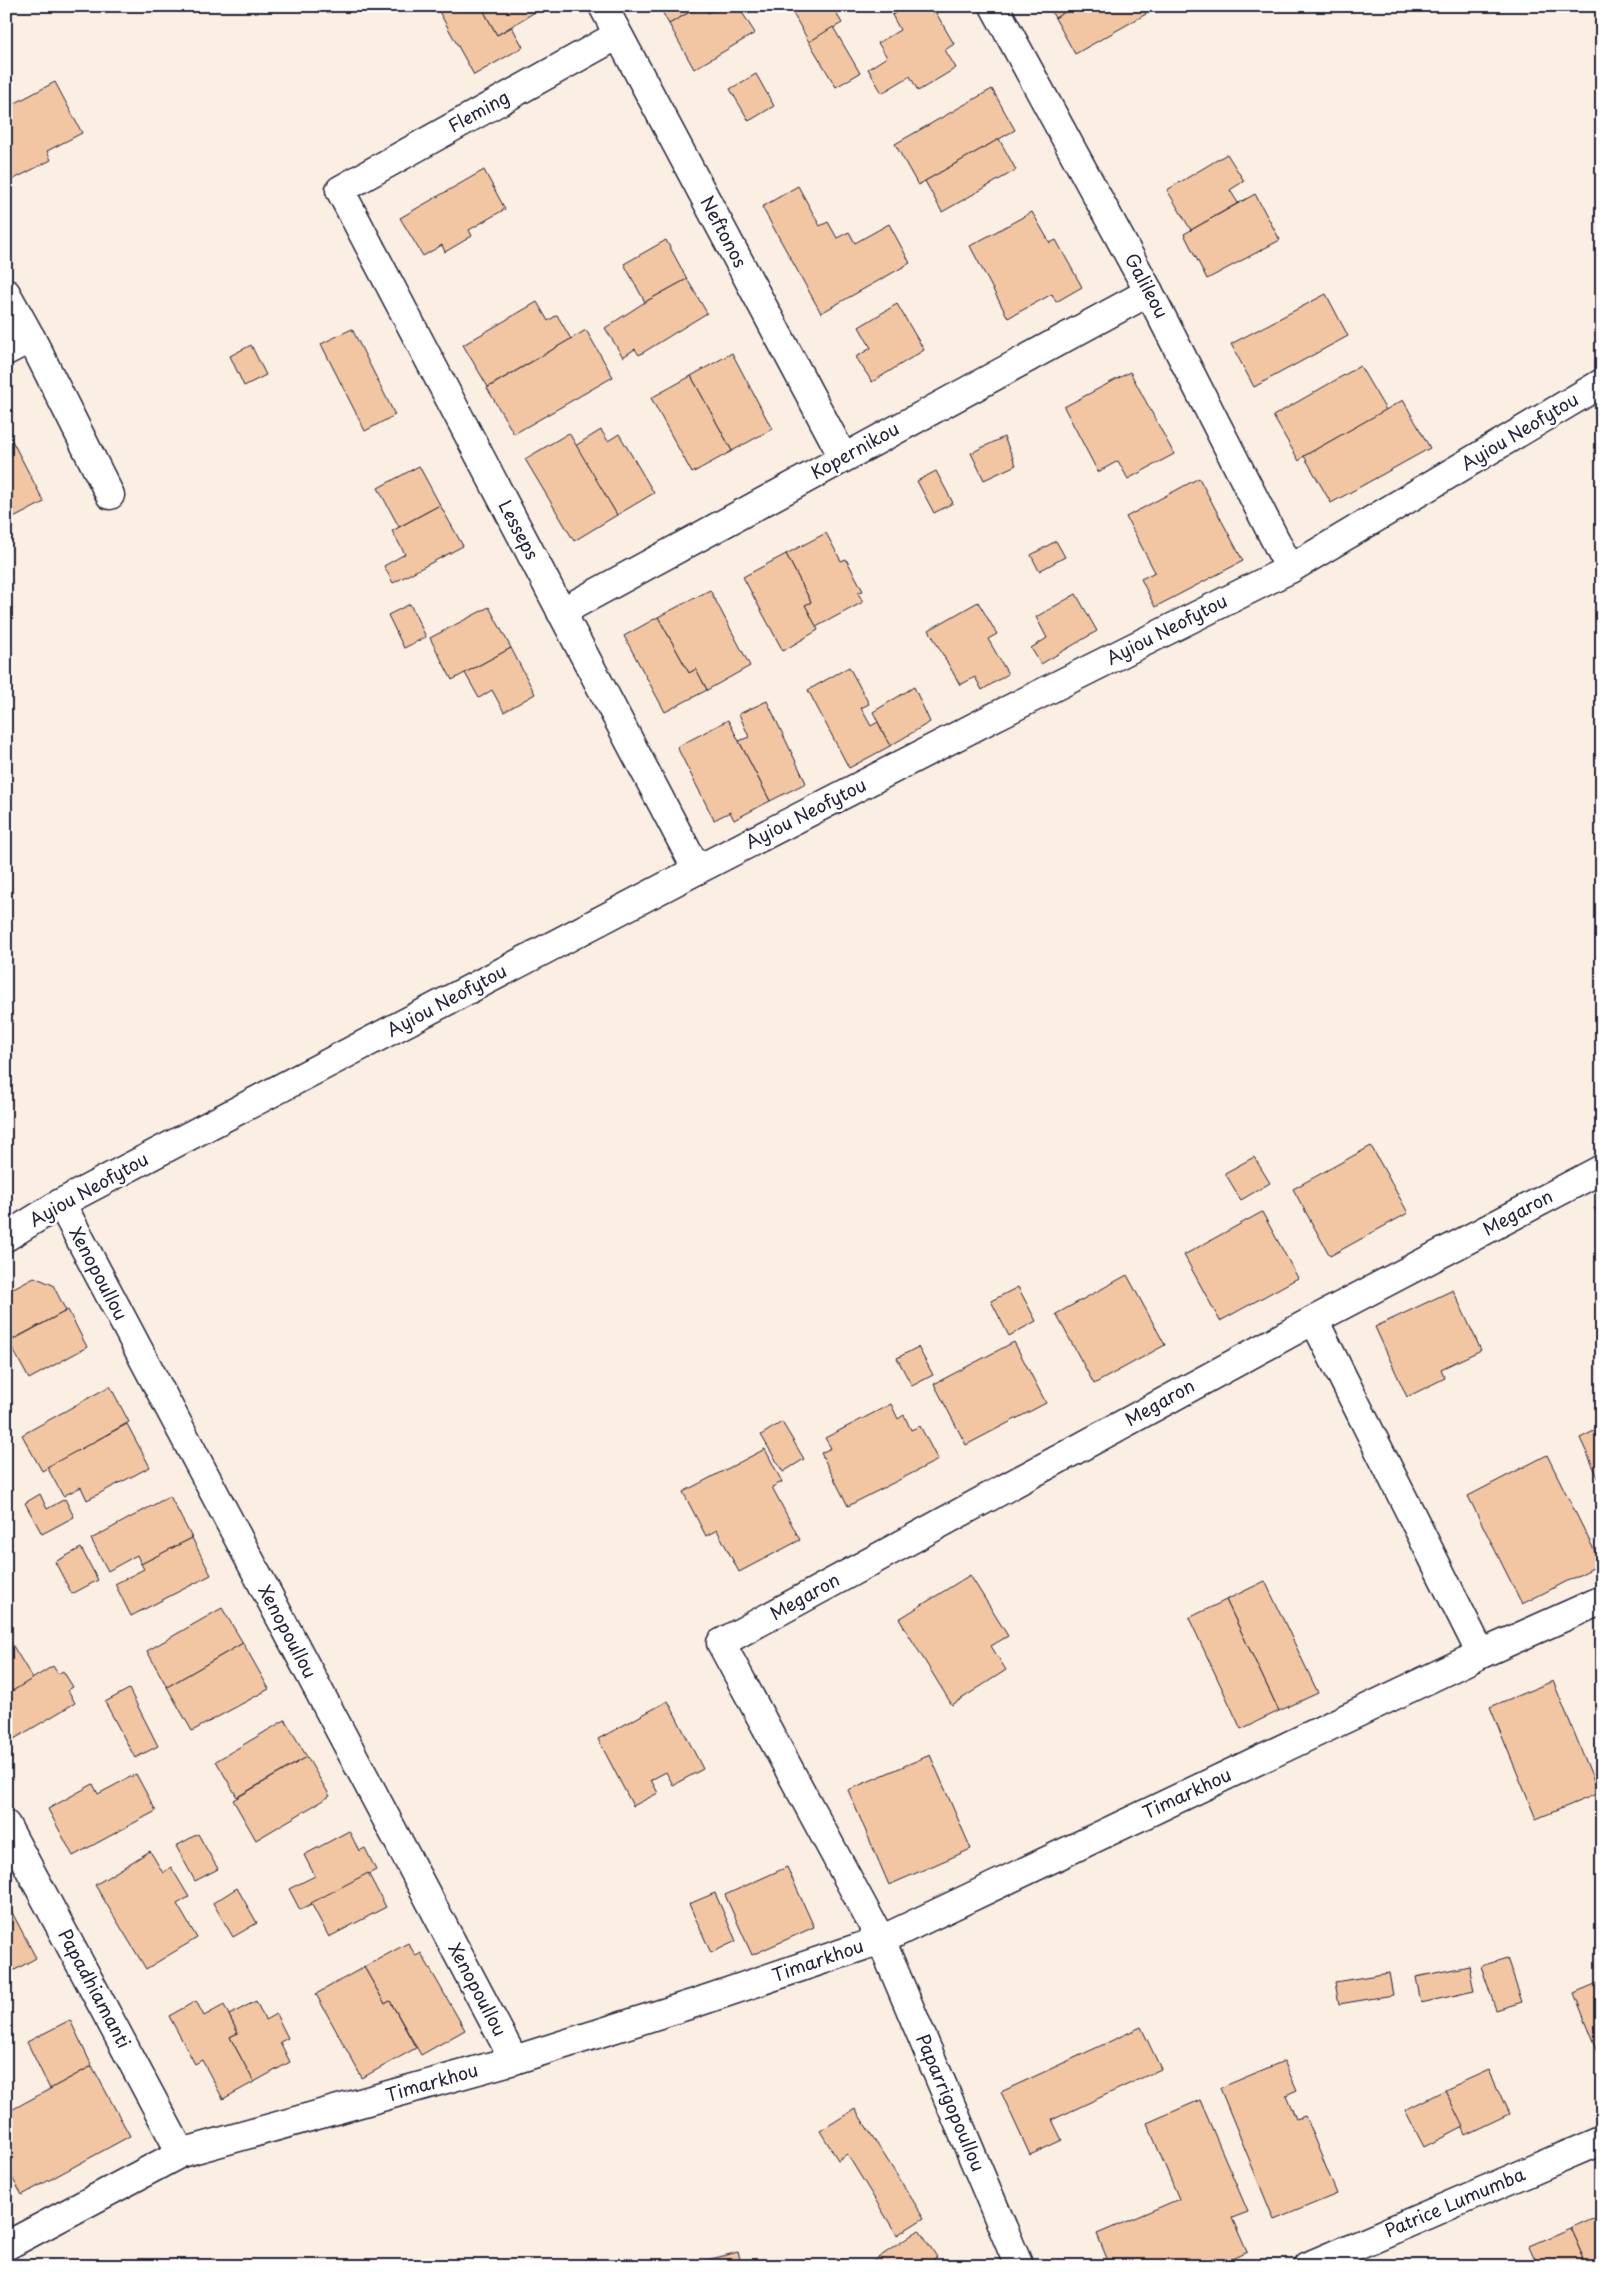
<svg xmlns="http://www.w3.org/2000/svg" width="1608" height="2272" font-family="'Playpen Sans',sans-serif">
	<rect width="100%" height="100%" fill="#fbeee3"/>
	<filter id="ink" filterUnits="userSpaceOnUse"><feTurbulence type="fractalNoise" baseFrequency=".02" numOctaves="2"/><feDisplacementMap in="SourceGraphic" scale="10" xChannelSelector="R" yChannelSelector="G"/><feConvolveMatrix kernelMatrix="1 2 1 2 8 2 1 2 1" color-interpolation-filters="sRGB"/></filter>
	<g filter="url(#ink)">
		<!-- building -->
		<g fill="#f3c6a3" stroke="#22223b">
			<path d="M436,6h45l16,29 15,-8 11,20 -49,28z"/>
			<path d="M481,6h64l-48,29z"/>
			<path d="M659,6h41l-31,18z"/>
			<path d="M700,6h4l4,7 11,-7h19l17,27 -61,36 -25,-45z"/>
			<path d="M789,6h43l10,17 -33,19z"/>
			<path d="M907,6h25l22,38 -9,6 11,18 -38,23 -8,-15 -28,17 -14,-24 19,-12 -9,-14 22,-13 -8,-15z"/>
			<path d="M1048,6h27l-20,12z"/>
			<path d="M1075,6h67l4,8 -71,40 -20,-36z"/>
			<path d="M833,27l27,46 -24,14 -27,-45z"/>
			<path d="M756,74l18,32 -25,15 -19,-32z"/>
			<path d="M55,82l27,51 -35,18 4,9 -45,23v-75z"/>
			<path d="M992,89l23,41 -97,55 -23,-41z"/>
			<path d="M999,139l17,31 -74,42 -17,-31z"/>
			<path d="M1227,154l17,27 -14,9 8,13 -47,27 -24,-40z"/>
			<path d="M484,170l21,39 -36,21 3,6 -27,16 -3,-7 -19,11 -23,-38z"/>
			<path d="M798,186l22,40 8,-4 9,16 12,-6 6,11 34,-19 21,39 -89,50 -59,-106z"/>
			<path d="M1255,194l25,46 -73,39 -23,-45z"/>
			<path d="M1032,212l18,31 6,-3 26,47 -26,15 -4,-8 -44,24 -38,-72z"/>
			<path d="M666,240l21,39 -42,23 -21,-38z"/>
			<path d="M687,279l20,34 -68,42 -4,-6 -12,8 -18,-29 40,-26z"/>
			<path d="M1326,294l22,42 -94,51 -23,-43z"/>
			<path d="M537,302l11,19 9,-6 14,24 -83,48 -25,-42z"/>
			<path d="M897,304l27,46 -52,32 -16,-25 15,-9 -12,-21z"/>
			<path d="M352,329l43,86 -30,16 -44,-87z"/>
			<path d="M586,330l27,47 -99,57 -27,-46z"/>
			<path d="M251,345l15,30 -22,11 -14,-30z"/>
			<path d="M732,353l40,76 -40,22 -41,-75z"/>
			<path d="M1360,366l26,44 -82,46 -5,5 -26,-45z"/>
			<path d="M1130,372l44,82 -46,25 -10,-18 -20,11 -34,-65z"/>
			<path d="M691,376l41,75 -40,22 -41,-75z"/>
			<path d="M1403,400l27,48 -99,55 -27,-47z"/>
			<path d="M6,429l38,73 -38,20z"/>
			<path d="M601,430l7,11 11,-7 35,59 -37,22 -42,-69z"/>
			<path d="M569,433l48,82 -43,26 -49,-82z"/>
			<path d="M1004,437l12,28 -32,15 -13,-27z"/>
			<path d="M419,466l21,39 -41,22 -21,-39z"/>
			<path d="M936,471l17,32 -19,10 -17,-32z"/>
			<path d="M1199,478l44,83 -88,46 -14,-28 14,-7 -29,-55z"/>
			<path d="M440,505l23,41 -70,37 -9,-17 21,-12 -13,-23z"/>
			<path d="M826,533l15,28 5,-2 17,32 -5,2 5,9 -47,25 -11,-22 6,-3 -25,-48z"/>
			<path d="M1056,541l9,16 -26,14 -8,-16z"/>
			<path d="M786,554l25,48 -6,3 13,25 -35,21 -40,-74z"/>
			<path d="M710,590l40,76 -43,24 -11,-21 -7,4 -31,-56z"/>
			<path d="M1076,594l21,37 -56,33 -10,-16 16,-10 -11,-21z"/>
			<path d="M978,602l19,32 -9,5 20,35 -26,16 -7,-13 -15,8 -31,-55z"/>
			<path d="M410,604l16,33 -22,11 -16,-33z"/>
			<path d="M489,607l22,41 -59,32 -22,-42z"/>
			<path d="M658,617l31,56 7,-4 11,21 -42,22 -41,-76z"/>
			<path d="M511,648l24,46 -31,18 -12,-22 -13,8 -14,-25z"/>
			<path d="M849,667l20,37 -8,4 10,18 7,-4 12,24 -41,22 -41,-78z"/>
			<path d="M914,687l16,35 -40,24 -17,-34z"/>
			<path d="M767,701l39,82 -36,18 -31,-60 10,-4 -10,-23z"/>
			<path d="M728,720l42,81 -36,19 -4,-8 -16,8 -37,-73z"/>
			<path d="M1371,1146l37,67 -78,43 -37,-67z"/>
			<path d="M1254,1157l16,26 -29,17 -16,-27z"/>
			<path d="M1602,1203v18l-8,-13z"/>
			<path d="M1262,1212l36,66 -78,43 -36,-66z"/>
			<path d="M1127,1275l38,70 -71,39 -38,-70z"/>
			<path d="M34,1277l19,8 13,26 -60,32v-51z"/>
			<path d="M1018,1287l18,34 -27,15 -18,-35z"/>
			<path d="M1453,1290l28,60 -40,19 4,9 -38,19 -32,-70z"/>
			<path d="M68,1310l19,37 -58,32 -20,-37z"/>
			<path d="M1014,1342l32,61 -80,42 -32,-61z"/>
			<path d="M918,1347l15,28 -21,11 -15,-28z"/>
			<path d="M110,1386l19,36 -87,49 -20,-36z"/>
			<path d="M891,1404l7,15 6,-4 7,15 9,-4 18,34 -90,46 -27,-53 10,-5 -6,-10z"/>
			<path d="M782,1422l22,37 -21,13 -22,-37z"/>
			<path d="M127,1424l23,43 -63,33 -6,-13 -18,9 -16,-29z"/>
			<path d="M1602,1427v59l-22,-48z"/>
			<path d="M765,1449l17,33 -10,5 28,53 -61,32 -22,-42 -11,6 -23,-44z"/>
			<path d="M1547,1455l54,109 -79,40 -54,-108z"/>
			<path d="M40,1494l7,15 18,-10 9,18 -32,17 -17,-31z"/>
			<path d="M170,1496l22,42 -51,26 -4,-9 -29,16 -17,-32z"/>
			<path d="M192,1538l19,37 -80,41 -16,-32 29,-15 -3,-5z"/>
			<path d="M81,1548l17,32 -26,14 -17,-32z"/>
			<path d="M970,1575l38,61 -17,10 15,24 -54,35 -53,-86z"/>
			<path d="M1265,1581l53,112 -39,18 -53,-111z"/>
			<path d="M1226,1600l53,111 -38,18 -52,-111z"/>
			<path d="M222,1608l21,35 -76,44 -20,-36z"/>
			<path d="M7,1636l26,43 -27,16v-58z"/>
			<path d="M243,1643l26,46 -77,42 -25,-44z"/>
			<path d="M53,1666l5,8 5,-3 10,16 -5,3 7,13 -61,36 -8,-13v-31z"/>
			<path d="M1553,1681l46,112 -63,26 -46,-112z"/>
			<path d="M129,1689l29,57 -23,12 -30,-56z"/>
			<path d="M668,1701l35,68 -30,16 -7,-13 -15,8 7,13 -25,13 -35,-67z"/>
			<path d="M285,1720l22,37 -70,40 -21,-36z"/>
			<path d="M930,1755l41,94 -82,36 -41,-95z"/>
			<path d="M307,1757l23,39 -74,44 -23,-40z"/>
			<path d="M136,1774l20,37 -83,45 -25,-47 45,-25 5,10z"/>
			<path d="M349,1831l10,20 6,-3 11,22 -76,40 -11,-21 26,-13 -11,-21z"/>
			<path d="M198,1834l20,35 -23,12 -19,-35z"/>
			<path d="M150,1851l13,22 8,-6 18,30 -12,7 20,34 -51,31 -51,-84z"/>
			<path d="M787,1867l27,60 -62,28 -27,-60z"/>
			<path d="M368,1873l18,34 -57,30 -18,-34z"/>
			<path d="M237,1888l20,35 -24,14 -20,-34z"/>
			<path d="M715,1893l21,48 -25,12 -22,-49z"/>
			<path d="M7,1903l29,55 -30,17v-71z"/>
			<path d="M408,1943l8,13 5,-3 44,77 -44,25 -31,-54 -5,3 -21,-37z"/>
			<path d="M1507,1958l15,44 -26,8 -15,-44z"/>
			<path d="M1469,1966l5,25 -53,12 -5,-26z"/>
			<path d="M364,1967l21,37 5,-3 26,47 -54,30 -46,-84z"/>
			<path d="M1389,1973l4,22 -54,9 -4,-22z"/>
			<path d="M1602,1981v81l-28,-69z"/>
			<path d="M196,2001l8,15 20,-11 14,28 -8,4 24,45 -31,17 -21,-39 -7,4 -26,-48z"/>
			<path d="M256,2001l9,19 11,-6 12,24 -8,4 10,20 -36,20 -24,-45 8,-4 -9,-18z"/>
			<path d="M70,2020l22,46 -42,23 -23,-47z"/>
			<path d="M1141,2027l20,42 -109,51 10,20 -32,15 -29,-63z"/>
			<path d="M1284,2061l13,29 -11,5 10,24 9,-3 32,78 -63,26 -54,-132z"/>
			<path d="M92,2066l38,70 -108,59 -16,-28v-54z"/>
			<path d="M1489,2070l20,44 -44,21 -20,-45z"/>
			<path d="M1445,2090l18,37 -39,20 -19,-37z"/>
			<path d="M1200,2100l48,112 -16,6 15,34 -31,14h-106l-13,-32 82,-35 -32,-76z"/>
			<path d="M855,2109l69,109 -27,17 -50,-81 -9,6 -18,-29z"/>
			<path d="M1602,2214v52h-15l-17,-38z"/>
			<path d="M1570,2228l17,38h-49l-9,-20z"/>
			<path d="M919,2230l18,27 -14,9h-57z"/>
			<path d="M738,2252l4,14h-58z"/>
		</g>
		<g fill="none" stroke-linecap="round" stroke-linejoin="round">
			<!-- minor casing -->
			<g stroke="#22223b" stroke-width="31">
				<g id="minor">
					<path d="M603,6l240,451"/>
					<path d="M994,6l155,286 141,277"/>
					<path d="M618,35l-278,155 357,680"/>
					<path d="M6,293l25,45 79,157"/>
					<path d="M6,351l25,-13"/>
					<path d="M561,612l588,-320"/>
					<path d="M61,1203l453,857"/>
					<path d="M6,1237l55,-34 636,-333 295,-152 298,-149 312,-186"/>
					<path d="M1314,1320l167,334"/>
					<path d="M6,1825l175,328"/>
					<path d="M6,2246l175,-93 333,-93 181,-57 186,-63 600,-286 121,-54"/>
					<path d="M1019,2266l-138,-326 -160,-297 593,-323 288,-151"/>
					<path d="M1308,2266l294,-126"/>
				</g>
			</g>
			<!-- minor -->
			<use href="#minor" stroke="#fff" stroke-width="28"/>
		</g>
	</g>
	<g text-anchor="middle" stroke-width="5" stroke-linejoin="round" paint-order="stroke">
		<!-- street labels -->
		<g font-size="18" fill="#22223b" stroke="#fff">
			<text transform="translate(479 112) rotate(-29)" y="6">Fleming</text>
			<text transform="translate(723 232) rotate(62)" y="6">Neftonos</text>
			<text transform="translate(1146 286) rotate(62)" y="6">Galileou</text>
			<text transform="translate(1520 432) rotate(-31)" y="6">Ayiou Neofytou</text>
			<text transform="translate(855 451) rotate(-29)" y="6">Kopernikou</text>
			<text transform="translate(518 530) rotate(62)" y="6">Lesseps</text>
			<text transform="translate(1167 630) rotate(-27)" y="6">Ayiou Neofytou</text>
			<text transform="translate(806 814) rotate(-27)" y="6">Ayiou Neofytou</text>
			<text transform="translate(447 1001) rotate(-28)" y="6">Ayiou Neofytou</text>
			<text transform="translate(89 1190) rotate(-29)" y="6">Ayiou Neofytou</text>
			<text transform="translate(1518 1213) rotate(-28)" y="6">Megaron</text>
			<text transform="translate(98 1274) rotate(62)" y="6">Xenopoullou</text>
			<text transform="translate(1160 1403) rotate(-29)" y="6">Megaron</text>
			<text transform="translate(805 1597) rotate(-29)" y="6">Megaron</text>
			<text transform="translate(287 1632) rotate(62)" y="6">Xenopoullou</text>
			<text transform="translate(1187 1794) rotate(-25)" y="6">Timarkhou</text>
			<text transform="translate(818 1961) rotate(-19)" y="6">Timarkhou</text>
			<text transform="translate(94 1989) rotate(62)" y="6">Papadhiamanti</text>
			<text transform="translate(477 1990) rotate(62)" y="6">Xenopoullou</text>
			<text transform="translate(432 2083) rotate(-16)" y="6">Timarkhou</text>
			<text transform="translate(950 2103) rotate(67)" y="6">Paparrigopoullou</text>
			<text transform="translate(1455 2203) rotate(-23)" y="6">Patrice Lumumba</text>
		</g>
	</g>
	<!-- margin -->
	<rect width="1608" height="2272" fill="none" stroke="#fff" stroke-width="25"/>
	<rect x="12" y="12" width="1583" height="2247" fill="none" stroke="#22223b" stroke-width="2" filter="url(#ink)"/>
</svg>
